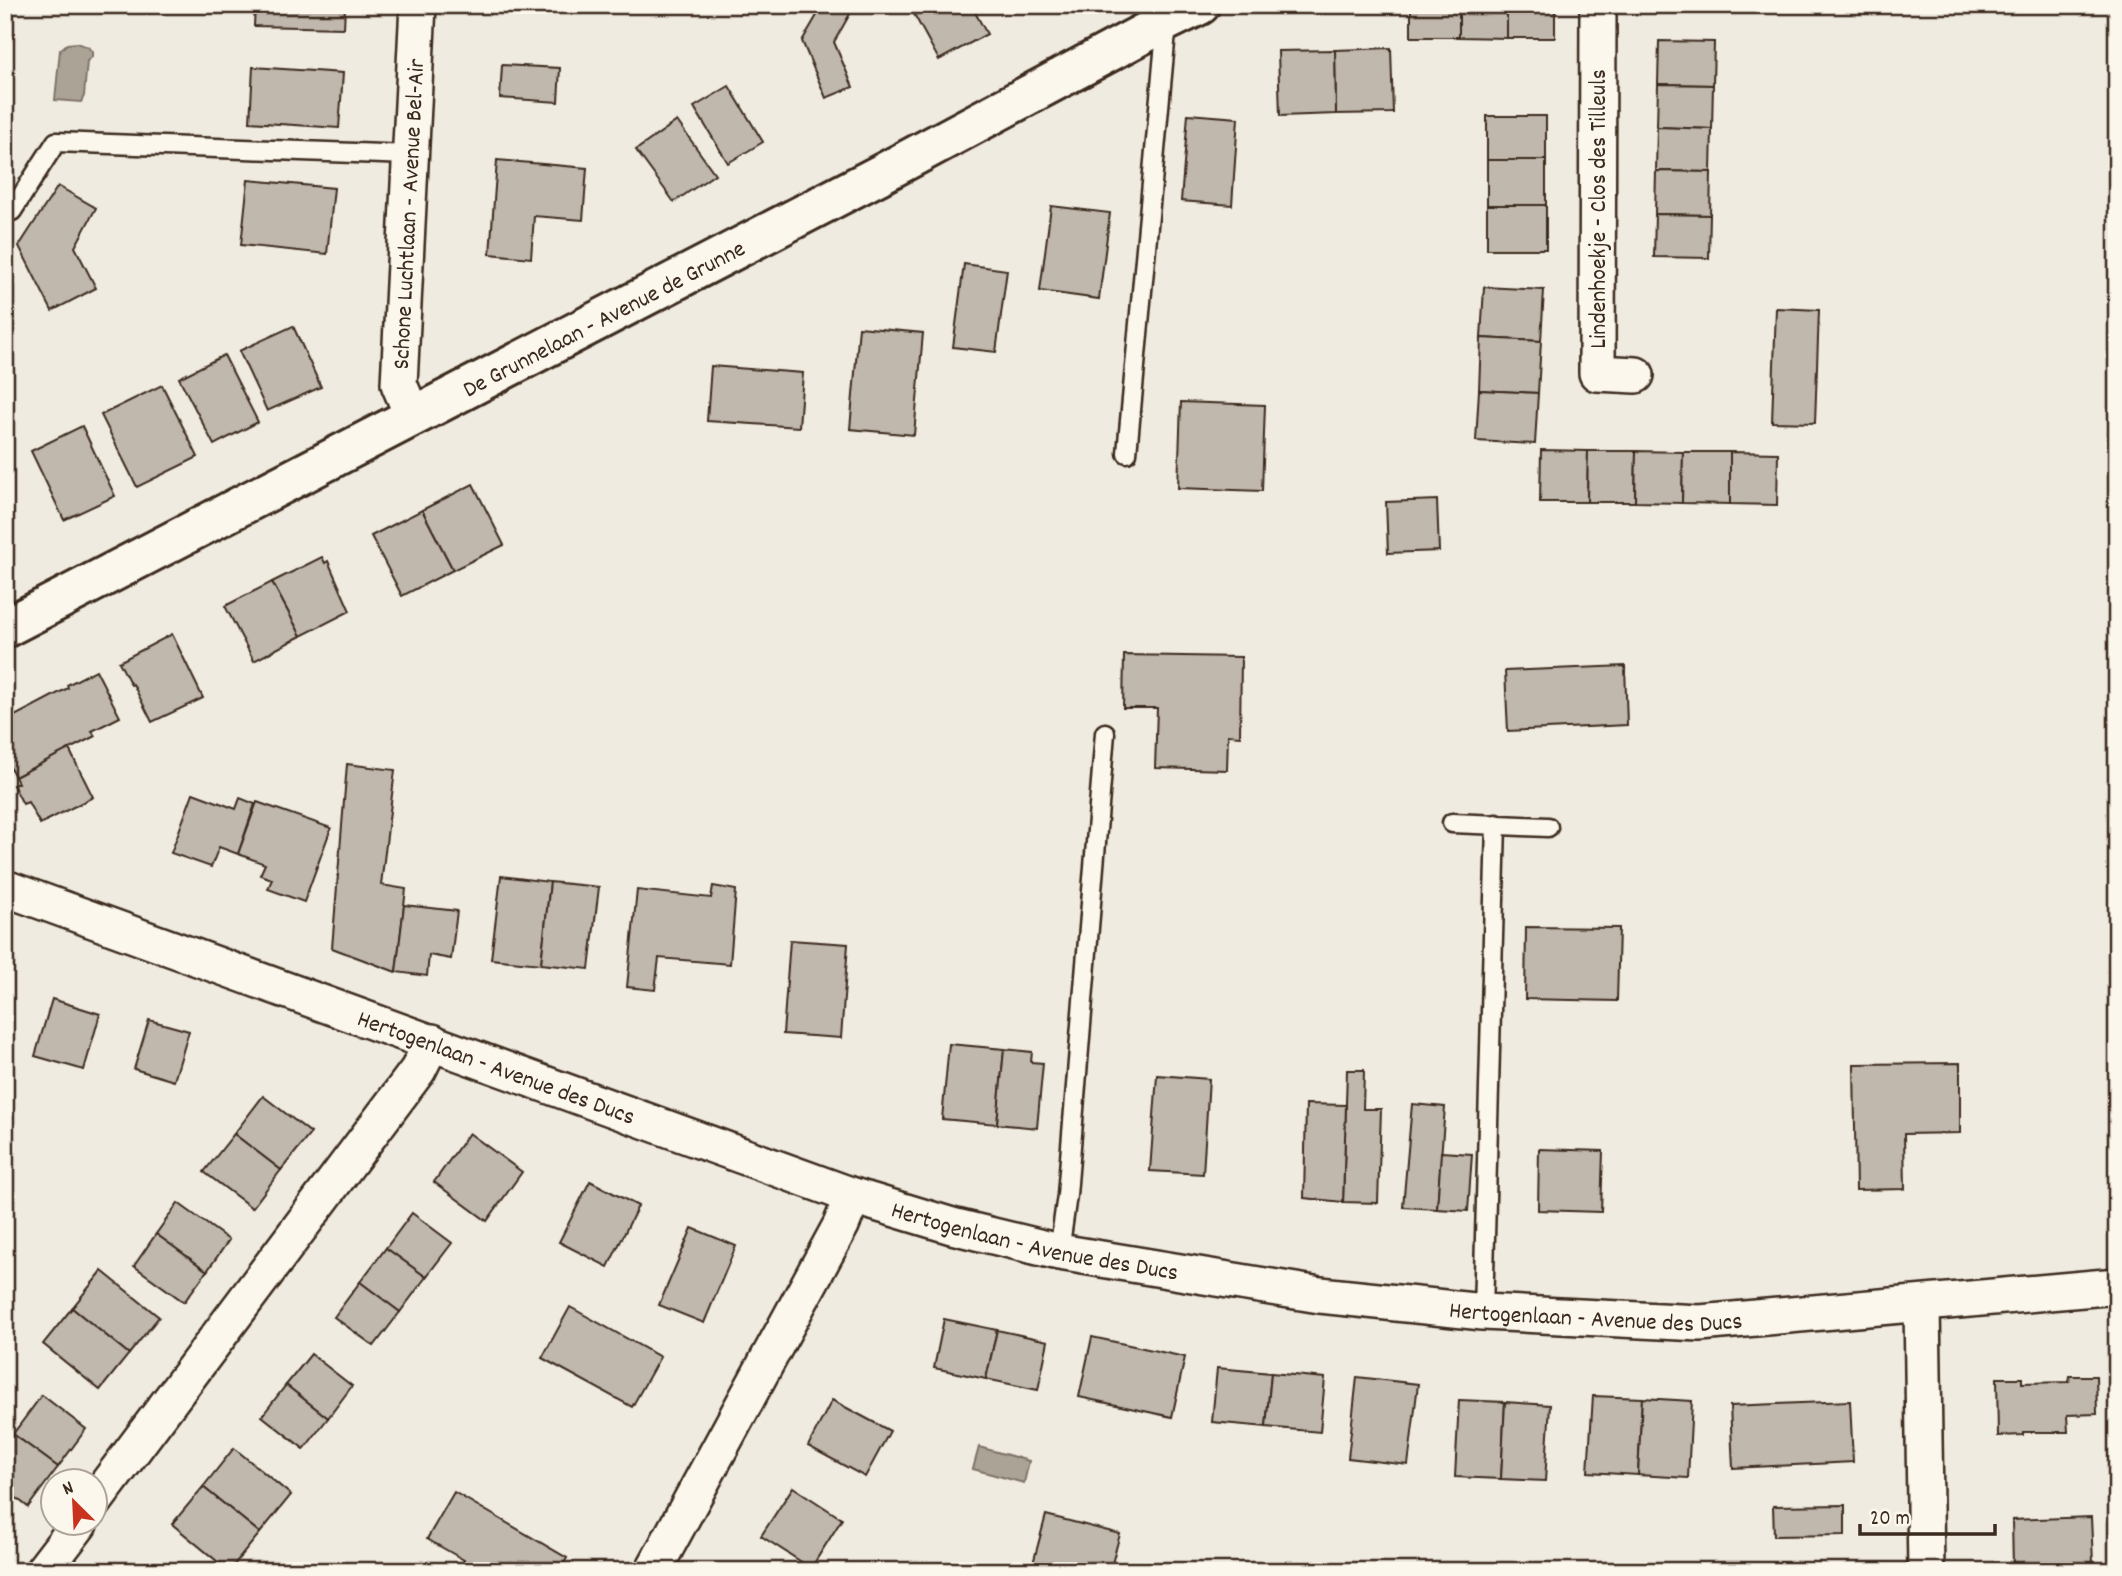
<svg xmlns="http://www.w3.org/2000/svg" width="2122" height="1576" font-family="Dekko,sans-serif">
	<rect width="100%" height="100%" fill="#f0ebe0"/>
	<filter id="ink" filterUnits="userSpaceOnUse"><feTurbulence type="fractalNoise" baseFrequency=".0143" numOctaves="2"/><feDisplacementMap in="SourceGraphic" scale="14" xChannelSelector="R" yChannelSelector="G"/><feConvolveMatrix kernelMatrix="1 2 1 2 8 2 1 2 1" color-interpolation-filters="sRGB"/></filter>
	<g filter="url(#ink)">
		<!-- water -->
		<g fill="#aca397" stroke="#7f7367" stroke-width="2">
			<path d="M77,43l11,4 4,5v5l-5,4 -3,35 -3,6 -26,-2 5,-50 7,-6z"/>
			<path d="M979,1447l50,14 -5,22 -51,-14z"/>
		</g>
		<!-- building -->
		<g fill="#c0b8ad" stroke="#3b2a1e" stroke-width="2">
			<path d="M255,5h90l-1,23 -90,-2z"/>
			<path d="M823,5h32l-21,37 19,45 -27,11 -24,-57z"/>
			<path d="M909,5h62l16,29 -48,26z"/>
			<rect x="1411" y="5" width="48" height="32"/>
			<path d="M1459,5h48v33l-48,-1z"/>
			<rect x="1507" y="5" width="48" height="33"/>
			<path d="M1659,41l55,1 -1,43 -55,-1z"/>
			<path d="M1391,48l2,65 -57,1 -1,-64z"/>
			<path d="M1335,50l1,64 -56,2 -2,-65z"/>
			<path d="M502,65l58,3 -2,34 -58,-4z"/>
			<path d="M253,67l90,6 -4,55 -89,-6z"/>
			<path d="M1658,84l55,1 -1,44 -55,-2z"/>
			<path d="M729,86l34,56 -35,21 -34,-56z"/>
			<path d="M1188,114l50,4 -6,87 -51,-4z"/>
			<rect x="1487" y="116" width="59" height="44"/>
			<path d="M677,121l38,53 -41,28 -38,-52z"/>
			<path d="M1657,127l55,2 -1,43 -55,-1z"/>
			<path d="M497,160l90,8 -4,52 -49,-4 -3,42 -41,-4z"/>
			<rect x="1487" y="160" width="59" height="45"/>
			<path d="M1656,171l55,1 -1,43 -55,-1z"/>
			<path d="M248,180l86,8 -7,66 -86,-9z"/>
			<path d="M58,186l38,22 -21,39 21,41 -44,23 -33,-65z"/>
			<rect x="1487" y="205" width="59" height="44"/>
			<path d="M1051,206l59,7 -11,86 -59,-8z"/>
			<path d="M1655,214l55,1 -1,43 -55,-1z"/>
			<path d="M964,264l43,6 -11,82 -43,-5z"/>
			<path d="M1484,287l60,3 -3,51 -60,-3z"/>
			<path d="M1776,308l43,2 -4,113 -43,-1z"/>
			<path d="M293,326l28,61 -54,24 -28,-60z"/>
			<path d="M859,327l64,6 -9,102 -64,-6z"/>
			<path d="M1481,338l60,3 -3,52 -59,-3z"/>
			<path d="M224,355l34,67 -44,23 -35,-67z"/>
			<path d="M711,366l92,7 -4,54 -92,-6z"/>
			<path d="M162,385l36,72 -61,30 -36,-72z"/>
			<path d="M1479,390l59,3 -3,51 -59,-3z"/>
			<path d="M1181,402l84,3 -3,86 -84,-3z"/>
			<path d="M82,426l33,70 -51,24 -33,-69z"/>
			<path d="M1541,450l47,1 -1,51h-47z"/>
			<path d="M1588,451h48l-1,51h-48z"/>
			<path d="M1636,451l47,1 -1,51 -47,-1z"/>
			<path d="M1683,452h47v52l-48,-1z"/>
			<path d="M1730,452l48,1 -1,52 -47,-1z"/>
			<path d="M473,484l31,61 -51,25 -31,-60z"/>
			<path d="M1437,500l2,51 -51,2 -2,-51z"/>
			<path d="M422,510l31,60 -51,26 -31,-60z"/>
			<path d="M322,557l3,6 3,-2 22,50 -49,25 -29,-54z"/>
			<path d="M272,582l29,54 -47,25 -29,-55z"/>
			<path d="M172,634l31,64 -51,24 -19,-38 -2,1 -12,-23z"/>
			<path d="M1124,655l117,2 -1,79 -12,-1 -1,35 -72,-2 2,-60h-34z"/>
			<path d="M1625,666l2,59 -119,6 -3,-60z"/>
			<path d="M96,670l24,47 -28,14 3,5 -80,41 -10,-20v-36l63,-33 -1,-3z"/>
			<path d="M69,749l24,48 -53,27 -12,-22 -5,2 -10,-19 5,-2 -3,-6z"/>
			<path d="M347,764l48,6 -14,115 25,4 -10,83 -64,-24z"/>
			<path d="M193,793l43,16 4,-11 15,6 -17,50 -19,-7 -8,20 -40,-14z"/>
			<path d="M257,802l74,26 -27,74 -36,-13 4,-10 -12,-4 5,-11 -27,-10z"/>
			<path d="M501,876l49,6 -9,82 -50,-5z"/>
			<path d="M550,882l49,5 -10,82 -48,-5z"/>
			<path d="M713,886l23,4 -6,74 -71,-6 -4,32 -28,-3 10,-97 74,8z"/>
			<path d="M404,905l53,6 -6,48 -22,-4 -2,21 -31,-4z"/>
			<path d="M1526,927l93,1 -2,73 -92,-2z"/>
			<path d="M790,940l58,4 -7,94 -58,-4z"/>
			<path d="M52,999l48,15 -16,56 -49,-14z"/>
			<path d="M149,1020l40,11 -15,50 -40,-12z"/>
			<path d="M949,1044l55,5 -7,75 -55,-5z"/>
			<path d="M1004,1049l28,3 -1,10 12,1 -6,65 -40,-4z"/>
			<path d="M1960,1063v70l-56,1 1,55 -49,1 -2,-126z"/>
			<path d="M1347,1070h17l-1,39h18l-3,94 -35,-1z"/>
			<path d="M1157,1075l52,4 -6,95 -53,-3z"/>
			<path d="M263,1096l48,37 -30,37 -47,-36z"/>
			<path d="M1306,1104l40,1 -3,97 -39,-4z"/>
			<path d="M1412,1104l33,3 -8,102 -34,-2z"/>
			<path d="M469,1133l53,39 -35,49 -53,-39z"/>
			<path d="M234,1134l47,36 -29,38 -48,-36z"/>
			<path d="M1539,1149l64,2 -2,61 -63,-2z"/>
			<path d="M1441,1152l31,2 -4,57 -31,-2z"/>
			<path d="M590,1181l48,25 -30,61 -49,-25z"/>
			<path d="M178,1203l51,37 -22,31 -51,-37z"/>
			<path d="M412,1213l40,30 -26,34 -40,-29z"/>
			<path d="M692,1228l44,18 -32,77 -45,-18z"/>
			<path d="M156,1234l51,37 -23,31 -50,-36z"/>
			<path d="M386,1248l40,29 -26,35 -40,-30z"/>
			<path d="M102,1271l57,46 -30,37 -57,-46z"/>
			<path d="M360,1282l40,30 -26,34 -40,-29z"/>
			<path d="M570,1307l90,50 -28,50 -90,-49z"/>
			<path d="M72,1308l57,46 -29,36 -57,-46z"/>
			<path d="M944,1319l53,11 -11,49 -52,-11z"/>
			<path d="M997,1330l51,11 -10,49 -52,-11z"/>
			<path d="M1092,1337l93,20 -13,60 -93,-20z"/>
			<path d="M311,1354l41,32 -24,32 -42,-33z"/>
			<path d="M1217,1368l54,5 -5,54 -54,-5z"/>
			<path d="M1271,1373l54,5 -5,54 -54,-5z"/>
			<path d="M2070,1376h26l1,38 -30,1 1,17h-45v3l-25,1 -1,-58h25v5l47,-1z"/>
			<path d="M1357,1377l61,7 -10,81 -60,-7z"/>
			<path d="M286,1385l42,33 -24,31 -42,-33z"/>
			<path d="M42,1395l44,34 -28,38 -45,-33z"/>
			<path d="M1593,1396l49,2 -4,77 -50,-3z"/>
			<path d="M1642,1398l50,3 -4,77 -50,-3z"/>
			<path d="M832,1400l58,31 -25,46 -57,-31z"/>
			<path d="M1459,1400l46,2 -4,77 -46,-2z"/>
			<path d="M1850,1401l3,61 -120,6 -3,-62z"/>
			<path d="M1505,1402l45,3 -5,76 -44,-2z"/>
			<path d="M13,1434l45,33 -30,40 -23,-18v-45z"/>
			<path d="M234,1448l57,47 -31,38 -57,-46z"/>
			<path d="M203,1487l57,46 -31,38 -57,-47z"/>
			<path d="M793,1487l49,32 -31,49 -50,-32z"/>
			<path d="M454,1492l113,66 -7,13h-103l7,-11 -37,-21z"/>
			<path d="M1845,1505v30l-71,1 -1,-30z"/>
			<path d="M1046,1515l74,19 -10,37h-79z"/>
			<path d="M2091,1517l2,46 -80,4 -1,-47z"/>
		</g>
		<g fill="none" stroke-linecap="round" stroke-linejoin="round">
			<!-- lane casing -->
			<g stroke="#3b2a1e" stroke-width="23">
				<g id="lane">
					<path d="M12,211l44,-69 354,13"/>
					<path d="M1127,453l40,-432"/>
					<path d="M1452,823l96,4"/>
					<path d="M1059,1252l8,-57 38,-462"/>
					<path d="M1483,1312l13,-488"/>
				</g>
			</g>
			<!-- street casing -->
			<g stroke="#3b2a1e" stroke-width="40">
				<g id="street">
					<path d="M1598,5l-1,368 39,2"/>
					<path id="s1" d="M413,417l-14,-33 19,-379"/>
					<path id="s2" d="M5,888l848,308 99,30 107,26 261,43 163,17 217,11 417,-37"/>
					<path d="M1922,1304l4,267"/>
					<path d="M94,1502l324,-432 14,-28"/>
					<path d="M43,1571l36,-47"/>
					<path d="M653,1571l188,-346 12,-29"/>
				</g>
			</g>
			<!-- secondary casing -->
			<g stroke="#3b2a1e" stroke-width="44">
				<g id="secondary">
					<path id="s3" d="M5,628l874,-453 288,-154 33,-16"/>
				</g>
			</g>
			<!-- lane -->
			<use href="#lane" stroke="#fbf7ec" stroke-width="18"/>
			<!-- street -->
			<use href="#street" stroke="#fbf7ec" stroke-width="35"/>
			<!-- secondary -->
			<use href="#secondary" stroke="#fbf7ec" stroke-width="38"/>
		</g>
	</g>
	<g text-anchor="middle" stroke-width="5" stroke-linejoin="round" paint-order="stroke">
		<!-- street labels -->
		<g font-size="24" fill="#3b2a1e" stroke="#fbf7ec">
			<text transform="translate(1597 209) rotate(-90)" y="8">Lindenhoekje - Clos des Tilleuls</text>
			<text dy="8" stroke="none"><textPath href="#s1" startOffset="206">Schone Luchtlaan - Avenue Bel-Air</textPath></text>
			<text dy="8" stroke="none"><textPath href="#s3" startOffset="674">De Grunnelaan - Avenue de Grunne</textPath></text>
			<text dy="8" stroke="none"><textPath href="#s2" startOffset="523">Hertogenlaan - Avenue des Ducs</textPath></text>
			<text dy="8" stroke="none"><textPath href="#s2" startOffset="1090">Hertogenlaan - Avenue des Ducs</textPath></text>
			<text dy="8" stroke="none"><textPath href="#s2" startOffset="1657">Hertogenlaan - Avenue des Ducs</textPath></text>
		</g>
	</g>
	<!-- margin -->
	<rect width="2122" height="1576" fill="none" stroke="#fbf7ec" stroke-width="28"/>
	<rect x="14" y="14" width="2094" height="1548" fill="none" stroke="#3b2a1e" stroke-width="2.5" filter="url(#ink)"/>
	<!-- north arrow -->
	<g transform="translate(74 1502) rotate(336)"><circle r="33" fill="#fbf7ec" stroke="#aea59a" stroke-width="2"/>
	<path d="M0-5L12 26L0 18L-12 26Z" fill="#c8321e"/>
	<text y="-10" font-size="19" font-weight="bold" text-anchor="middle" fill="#3b2a1e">N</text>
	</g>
	<!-- scale -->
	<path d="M1860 1524v10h135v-10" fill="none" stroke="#3b2a1e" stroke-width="3.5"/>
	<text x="1870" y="1524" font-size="21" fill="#3b2a1e" stroke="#fbf7ec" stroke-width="5" paint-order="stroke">20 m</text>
</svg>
